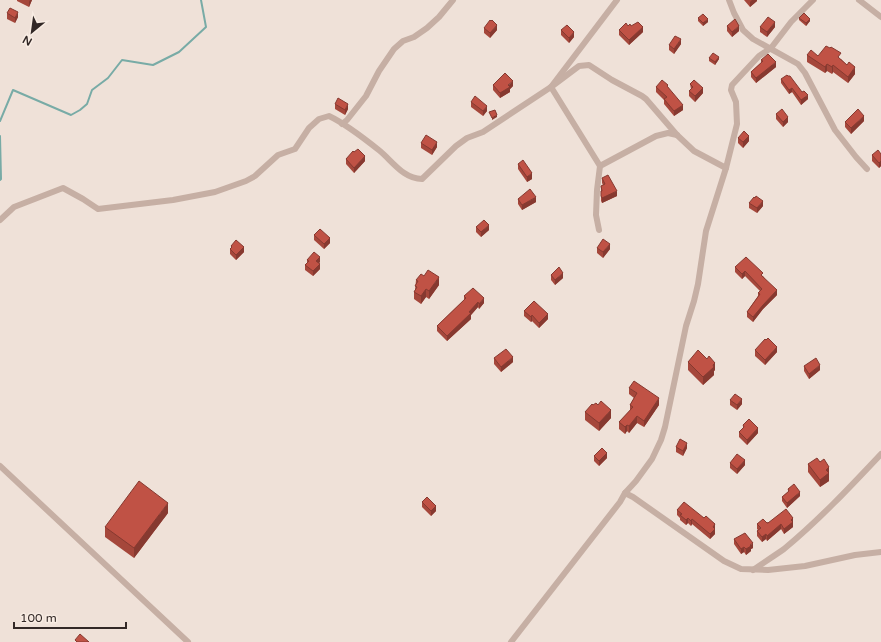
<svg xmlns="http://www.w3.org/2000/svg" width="881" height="642" font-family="'Varela Round',sans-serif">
	<rect width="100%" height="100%" fill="#efe1d8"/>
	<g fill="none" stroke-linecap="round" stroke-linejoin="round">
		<!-- stream -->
		<g stroke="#78aba6" stroke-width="2">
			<path d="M0,121l13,-31 58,25 9,-5 7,-6 5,-14 16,-12 14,-18 31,5 26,-13 27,-25 -5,-27"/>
			<path d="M0,136l1,43 -1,1"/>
		</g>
		<!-- minor -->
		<g stroke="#c6afa4" stroke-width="6">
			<path d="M729,0l5,13 9,17 10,9 45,25 7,9 30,57 21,27 11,12"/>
			<path d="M859,0l22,17"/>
			<path d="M342,124l5,-4 19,-24 13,-25 15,-22 9,-8 11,-4 13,-9 12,-11 14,-17"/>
			<path d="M600,166l56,-30 12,-3 9,2"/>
			<path d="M0,220l14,-13 49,-19 20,11 15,10 75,-9 42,-8 31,-11 9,-5 23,-21 17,-6 14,-21 10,-9 10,-3c17,8 36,23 51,35 13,11 24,28 42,28l34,-33 11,-8 16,-6 68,-45 66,-87"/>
			<path d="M599,230l-3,-15 1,-25 3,-24 -49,-79 28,-21 10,-1 23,15 30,16 4,3 31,36 17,16 32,17"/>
			<path d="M0,466l188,176"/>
			<path d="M625,493l8,4 91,64 17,8 27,1 37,-4 50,-11 26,-3"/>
			<path d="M753,570c10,-7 21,-14 31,-21 35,-29 66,-62 97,-95"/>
			<path d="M511,642l109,-140 5,-9 11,-12 16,-22 9,-19 4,-13 21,-101 8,-25 4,-17 8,-53 20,-63 11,-44 -1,-22 -5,-12 1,-5 27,-29 12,-8 20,-26 22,-22"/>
		</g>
	</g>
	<!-- wall -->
	<g fill="#a5473b">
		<path d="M17,0h15l-3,7 -12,-6z"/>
		<path d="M744,0h13v1l-7,6z"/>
		<path d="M7,13l11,4 -3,6 -8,-4z"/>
		<path d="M698,18l10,4 -5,4 -5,-5z"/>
		<path d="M799,18l11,3 -4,5 -7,-6z"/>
		<path d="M628,26h3l12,6 -14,13 -10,-10v-5z"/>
		<path d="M727,26l12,5 -7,6 -5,-6z"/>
		<path d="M760,27h15l-8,10 -7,-5z"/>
		<path d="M484,28l13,2 -7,8 -6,-5z"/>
		<path d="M561,30l13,7 -5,6 -8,-8z"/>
		<path d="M681,44l-7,10 -5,-4v-5z"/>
		<path d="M807,55l34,4 14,15 -7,9 -15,-11 -1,2 -5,-3 -2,2 -18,-11z"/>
		<path d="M709,58l10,1 -4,6 -6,-4z"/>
		<path d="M761,60l15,7 -20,16 -5,-6v-5l10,-9z"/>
		<path d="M781,79l27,20 -7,6 -9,-13 -3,2 -8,-11z"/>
		<path d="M690,84l13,9 -8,9 -6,-6v-5l2,-2z"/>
		<path d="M493,85l20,1 -3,3v3l-10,6 -7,-8z"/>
		<path d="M656,87h12l15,23 -9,6 -10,-12v-4l-8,-8z"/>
		<path d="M471,102l16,9 -4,5 -12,-9z"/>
		<path d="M335,104l13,5 -3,6 -10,-6z"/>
		<path d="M776,114l12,8 -5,5 -7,-8z"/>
		<path d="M864,121l-13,13 -6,-7v-5z"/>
		<path d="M738,138l11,3 -6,7 -5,-5z"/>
		<path d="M421,143l16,4 -5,8 -11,-7z"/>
		<path d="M881,154v12l-2,2 -7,-7v-6z"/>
		<path d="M346,159l19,2 -11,12 -8,-9z"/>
		<path d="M518,164l14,15 -5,3 -9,-13z"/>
		<path d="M602,178l15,18 -15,7 -1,-2v-15l2,-1 -1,-2z"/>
		<path d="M518,199l18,3 -14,8 -4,-6z"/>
		<path d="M749,203l14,3 -6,7 -8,-5z"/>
		<path d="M476,227l13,3 -8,7 -5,-5z"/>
		<path d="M314,235l16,8 -6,6 -10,-9z"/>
		<path d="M231,246l13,6 -8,8 -6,-6v-5l1,-1z"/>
		<path d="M597,248l13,1 -7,9 -6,-5z"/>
		<path d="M307,260l13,2 -1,1 1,6 -7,7 -8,-6v-5l2,-2z"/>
		<path d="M735,267l28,9 14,19 -14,14 -10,13 -6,-5v-5l11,-16v-3l2,-2 -15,-15 -3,3 -7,-7z"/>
		<path d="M551,275l12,3 -8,7 -4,-5z"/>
		<path d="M416,280l23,5 -10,14 -3,-2 -5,7 -7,-5v-7l1,-2z"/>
		<path d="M464,296l20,7 -5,6 -1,-2 -7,8v4l-24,22 -10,-10v-5l27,-26z"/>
		<path d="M524,311l24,8 -9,9 -7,-7 -1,1 -7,-6z"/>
		<path d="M755,350l22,2 -12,13 -10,-9z"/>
		<path d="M494,358l19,4 -12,10 -7,-8z"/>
		<path d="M688,362l27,8 -1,1v4l-11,10 -15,-15z"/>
		<path d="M804,366l16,4 -11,9 -5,-8z"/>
		<path d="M629,388l30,17 -15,22 -7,-4 -8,10 -2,-2 -2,3 -6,-5v-7l11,-11v-6l4,-7 -5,-4z"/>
		<path d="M730,400l12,4 -5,6 -7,-5z"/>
		<path d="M593,405h5l13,13 -12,13 -14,-11v-8z"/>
		<path d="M743,425l15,8 -11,12 -8,-8v-5l4,-4z"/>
		<path d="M676,447l11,1 -4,8 -7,-4z"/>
		<path d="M594,456l13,2 -8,8 -5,-5z"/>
		<path d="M730,463l15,2 -8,9 -7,-6z"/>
		<path d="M808,464l21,10v7l-9,6 -12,-15z"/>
		<path d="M788,489l12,7 -13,12 -5,-7v-4l6,-5z"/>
		<path d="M422,502l14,9 -5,5 -9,-9z"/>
		<path d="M677,510l27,8 11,6v10l-5,5 -18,-15 -1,2 -3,-3 -2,2 -6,-5v-2l-3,-3z"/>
		<path d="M168,513l-34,45 -29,-21v-10z"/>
		<path d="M793,518v9l-9,7 -3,-5 -14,12 -1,-2 -4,3 -5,-6v-5l1,-1 -1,-1v-5z"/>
		<path d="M734,539l19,9 -2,1v2l-5,4 -2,-3 -3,2 -7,-10z"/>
	</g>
	<!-- shaded-wall -->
	<g fill="#863930">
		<path d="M30,0h2l-3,7v-5z"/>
		<path d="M752,0h5v1l-7,6v-5z"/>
		<path d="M18,12v5l-3,6v-5z"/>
		<path d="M708,19v3l-5,4v-3z"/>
		<path d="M810,19v2l-4,5v-3z"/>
		<path d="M775,22v5l-8,10v-5z"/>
		<path d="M497,25v5l-7,8v-5z"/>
		<path d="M739,26v5l-7,6v-5z"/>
		<path d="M643,27v5l-14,13v-5z"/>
		<path d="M574,32v5l-5,6v-5z"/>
		<path d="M681,39v5l-7,10v-5z"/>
		<path d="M719,57v2l-4,6v-3z"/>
		<path d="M776,62v5l-20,16v-5z"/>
		<path d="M827,64v7l-2,2v-6z"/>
		<path d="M833,65v7l-1,2v-7z"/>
		<path d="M855,67v7l-7,9v-6z"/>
		<path d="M513,81v5l-3,3v3l-10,6v-5z"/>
		<path d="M703,88v5l-8,9v-6z"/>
		<path d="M792,88v4l-3,2v-4z"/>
		<path d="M808,95v4l-7,6v-5z"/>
		<path d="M348,104v5l-3,6v-5z"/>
		<path d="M683,105v5l-9,6v-5z"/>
		<path d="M487,106v5l-4,5v-5z"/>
		<path d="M497,115v2l-5,3v-2z"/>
		<path d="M864,116v5l-13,13v-6z"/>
		<path d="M788,117v5l-5,5v-5z"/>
		<path d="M749,136v5l-6,7v-6z"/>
		<path d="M437,142v5l-5,8v-5z"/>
		<path d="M365,156v5l-11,12v-5z"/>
		<path d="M881,161v5l-2,2v-5z"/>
		<path d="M532,173v6l-5,3v-5z"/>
		<path d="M617,191v5l-15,7v-5z"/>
		<path d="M536,197v5l-14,8v-5z"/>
		<path d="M763,201v5l-6,7v-5z"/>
		<path d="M489,225v5l-8,7v-5z"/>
		<path d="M330,238v5l-6,6v-5z"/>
		<path d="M610,244v5l-7,9v-6z"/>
		<path d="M244,247v5l-8,8v-5z"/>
		<path d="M320,257v5l-4,4v-5z"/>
		<path d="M320,264v5l-7,7v-5z"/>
		<path d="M745,271v5l-3,3v-5z"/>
		<path d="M563,273v5l-8,7v-5z"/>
		<path d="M439,277v8l-10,14v-8z"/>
		<path d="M426,289v8l-5,7v-8z"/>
		<path d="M777,290v5l-14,14 -10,13v-5l10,-12z"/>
		<path d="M484,298v5l-5,6v-5z"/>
		<path d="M478,302v5l-7,8v4l-24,22v-5z"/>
		<path d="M548,314v5l-9,9v-5z"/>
		<path d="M532,315v6l-1,1v-5z"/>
		<path d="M777,347v5l-12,13v-5z"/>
		<path d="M513,357v5l-12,10v-5z"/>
		<path d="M715,363v7l-1,1v4l-11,10v-8z"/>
		<path d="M820,365v5l-11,9v-5z"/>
		<path d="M659,398v7l-15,22v-6z"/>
		<path d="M742,399v5l-5,6v-5z"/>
		<path d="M611,410v8l-12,13v-8z"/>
		<path d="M637,416v7l-8,10v-7z"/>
		<path d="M627,425v6l-2,3v-7z"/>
		<path d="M758,428v5l-11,12v-5z"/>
		<path d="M687,443v5l-4,8v-5z"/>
		<path d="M607,453v5l-8,8v-5z"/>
		<path d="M745,460v5l-8,9v-5z"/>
		<path d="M829,467v14l-9,6v-7l6,-10z"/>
		<path d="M800,492v4l-13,12v-5z"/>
		<path d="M168,503v10l-34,45v-10z"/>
		<path d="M436,506v5l-5,5v-5z"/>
		<path d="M688,518v5l-2,2v-5z"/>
		<path d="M793,518v9l-9,7v-5l7,-9z"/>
		<path d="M692,519v5l-1,2v-5z"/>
		<path d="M715,524v10l-5,5v-5l3,-7z"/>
		<path d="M781,524v5l-14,12v-5z"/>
		<path d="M766,534v5l-4,3v-5z"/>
		<path d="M753,543v5l-2,1v2l-5,4v-6z"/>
		<path d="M744,547v5l-3,2v-5z"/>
	</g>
	<!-- building -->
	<g fill="#c05245" stroke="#863930">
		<path d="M10,8l8,4 -3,6 -8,-5z"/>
		<path d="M804,13l6,6 -4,4 -7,-5z"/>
		<path d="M703,14l5,5 -5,4 -5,-5z"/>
		<path d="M768,17l7,5 -8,10 -7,-5z"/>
		<path d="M735,19l4,7 -7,6 -5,-6z"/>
		<path d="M490,20l1,1 1,-1 5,5 -7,8 -6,-5z"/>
		<path d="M638,22l5,5 -14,13 -10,-10 7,-7 2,3 2,-2 1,2z"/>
		<path d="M567,25l7,7 -5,6 -8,-8z"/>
		<path d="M675,36l6,3 -7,10 -5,-4z"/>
		<path d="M826,46l4,2 1,-1 10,6 -3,4 9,8 2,-3 6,5 -7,10 -15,-12 -1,2 -5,-3 -2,3 -18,-12 4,-5 7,6z"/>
		<path d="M713,53l6,4 -4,5 -6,-4z"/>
		<path d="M768,54l8,8 -20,16 -5,-6 12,-11 -2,-1z"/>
		<path d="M505,73l8,8 -5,4 2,2 -10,6 -7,-8z"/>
		<path d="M787,75l1,1h2l12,16 2,-1 4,4 -7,5 -9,-12 -3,2 -8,-11z"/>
		<path d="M662,80l6,5 -1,1 16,19 -9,6 -10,-12 3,-2 -11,-10z"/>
		<path d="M694,80l9,8 -8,8 -6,-5 4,-4 -3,-3z"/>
		<path d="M475,96l12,10 -4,5 -12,-9z"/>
		<path d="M338,98l10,6 -3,6 -10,-6z"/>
		<path d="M782,109l6,8 -5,5 -7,-8z"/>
		<path d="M858,109l6,7 -13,12 -6,-6z"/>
		<path d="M495,110l2,5 -5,3 -3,-6z"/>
		<path d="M744,131l5,5 -6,6 -5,-4z"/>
		<path d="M426,135l11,7 -5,8 -11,-7z"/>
		<path d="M358,149l7,7 -11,12 -8,-9 7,-8 1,1z"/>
		<path d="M878,150l3,4v7l-2,2 -7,-8z"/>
		<path d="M523,160l9,13 -5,4 -9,-13z"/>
		<path d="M608,175l9,16 -15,7 -1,-2v-5h1l-1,-5 4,-2 -3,-6z"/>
		<path d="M530,189l6,8 -14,8 -4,-6z"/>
		<path d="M756,196l7,5 -6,7 -8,-5 5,-6 1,1z"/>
		<path d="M484,220l5,5 -8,7 -5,-5z"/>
		<path d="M320,229l10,9 -6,6 -10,-9z"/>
		<path d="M603,239l7,5 -7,8 -6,-4z"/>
		<path d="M236,240l8,7 -8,8 -6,-6 2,-2 -1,-1z"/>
		<path d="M314,252l6,5 -4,4 4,3 -7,7 -8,-6 4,-4 -2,-1z"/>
		<path d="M746,257l17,16 -2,2 16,15 -14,15 -10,12 -6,-5 13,-18 -2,-1 4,-4 -17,-18 -3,3 -7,-7z"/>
		<path d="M559,267l4,6 -8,7 -4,-5z"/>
		<path d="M428,270l11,7 -10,14 -3,-2 -5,7 -7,-4 3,-5 -2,-1 3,-5 -2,-1 5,-6 3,2z"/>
		<path d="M473,288l11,10 -5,6 -1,-2 -9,10 2,1 -24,23 -10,-10 29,-28 -2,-2z"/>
		<path d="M534,301l14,13 -9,9 -7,-8 -1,2 -7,-6z"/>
		<path d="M768,338l9,9 -12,13 -10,-10 10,-11 1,1z"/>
		<path d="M506,349l7,8 -12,10 -7,-9z"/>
		<path d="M698,350l9,9 2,-3 6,7 -2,2 1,2 -11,10 -15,-15z"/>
		<path d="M816,358l4,7 -11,9 -5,-8z"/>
		<path d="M634,381l25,17 -15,23 -7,-5 -8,10 -2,-1 -2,2 -6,-5 14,-15 -3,-2 7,-12 -8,-5z"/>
		<path d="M735,394l7,5 -5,6 -7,-5z"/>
		<path d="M601,401l10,9 -12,13 -14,-11 7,-8 1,1 3,-2 2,2z"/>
		<path d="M749,419l9,9 -11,12 -8,-8 5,-5 -1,-2z"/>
		<path d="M680,439l7,4 -4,8 -7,-4z"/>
		<path d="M602,448l5,5 -8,8 -5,-5z"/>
		<path d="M737,454l8,6 -8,9 -7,-6z"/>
		<path d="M817,458l3,4 4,-3 5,8 -3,3 3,3 -9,7 -12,-16z"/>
		<path d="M139,481l29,22 -34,45 -29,-21z"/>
		<path d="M794,484l6,8 -13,11 -5,-6 7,-6 -1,-2z"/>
		<path d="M427,497l9,9 -5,5 -9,-9z"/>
		<path d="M684,502l20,16 2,-2 9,8 -2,3 2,2 -5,5 -18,-15 -1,2 -3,-3 -2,2 -6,-5 2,-1 -5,-4z"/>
		<path d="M786,509l7,9 -2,2 2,2 -9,7 -3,-5 -14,12 -1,-2 -4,3 -5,-6 4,-3 -4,-4 6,-5 4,4h1z"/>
		<path d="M745,533l8,10 -3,2 1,1 -5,3 -2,-2 -3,2 -7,-10z"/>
		<path d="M80,634l9,8h-12l-2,-2z"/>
	</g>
	<!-- north arrow -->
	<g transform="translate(32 32) rotate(209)" stroke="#f8ece3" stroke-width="3" paint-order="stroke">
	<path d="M0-3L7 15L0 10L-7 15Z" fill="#322826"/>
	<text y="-6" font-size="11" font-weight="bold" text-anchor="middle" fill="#322826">N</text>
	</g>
	<!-- scale -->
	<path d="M14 622v6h112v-6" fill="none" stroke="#322826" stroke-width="2"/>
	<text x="20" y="622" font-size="12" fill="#322826" stroke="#f8ece3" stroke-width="3" paint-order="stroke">100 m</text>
</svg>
